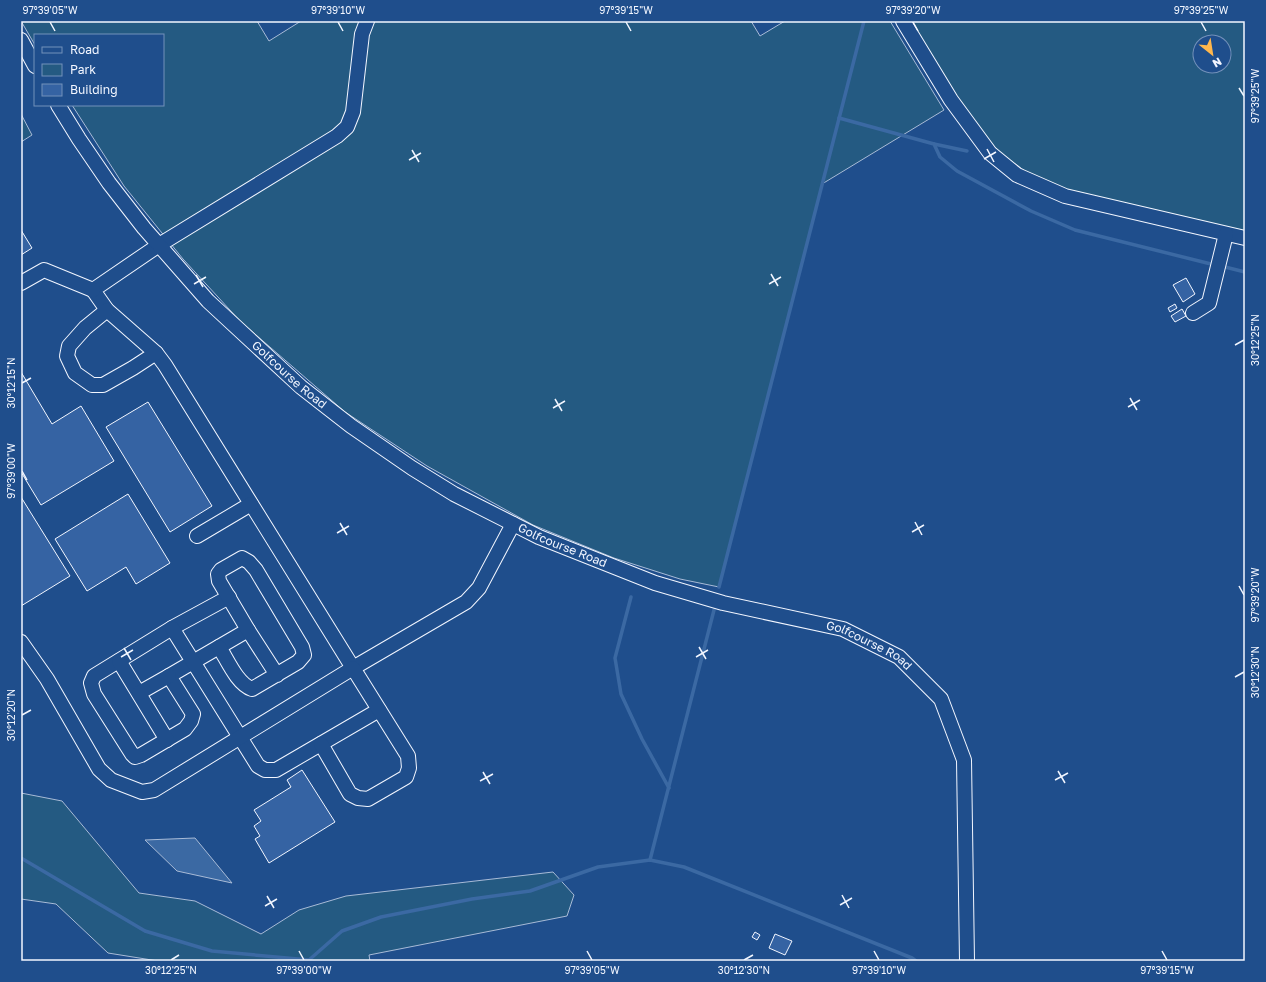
<svg xmlns="http://www.w3.org/2000/svg" width="1266" height="982" font-family="'Golos Text',sans-serif">
	<rect width="100%" height="100%" fill="#1f4e8c"/>
	<!-- green -->
	<g fill="#245a82" stroke="#a8bbd7" fill-rule="evenodd">
		<path d="M21,21h236l12,20 32,-20h450l9,15 25,-15h105l54,89 -122,74 -103,403 -39,-8 -66,-21 -81,-33 -106,-59 -82,-54 -104,-90 -58,-63 -59,-73 -52,-81h91v-70h-128v10z"/>
		<path d="M911,21h334v211l-188,-45 -32,-16 -25,-18 -26,-29zM1200,42h24v24h-24z"/>
		<path d="M21,114l11,21 -11,7z"/>
		<path d="M21,793l41,8 77,92 56,8 66,33 38,-24 47,-14 207,-24 21,23 -7,21 -198,39 1,6h-212l-50,-8 -52,-49 -35,-5z"/>
	</g>
	<!-- water -->
	<path fill="#3b69a3" stroke="#a8bbd7" d="M195,838l37,45 -55,-12 -32,-31z"/>
	<g fill="none" stroke-linecap="round" stroke-linejoin="round">
		<!-- stream -->
		<g stroke="#3b69a3" stroke-width="3.5">
			<path d="M839,118l95,26 6,13 17,14 74,40 44,19 140,35"/>
			<path d="M934,144l33,7"/>
			<path d="M1221,266l24,6"/>
			<path d="M719,587l145,-566"/>
			<path d="M631,597l-16,61 6,36 21,45 27,49"/>
			<path d="M21,858l124,73 67,20 97,9 33,-29 39,-14 91,-18 58,-8 68,-24 52,-7 34,7 228,91 4,3"/>
			<path d="M650,860l64,-250"/>
		</g>
	</g>
	<!-- building -->
	<g fill="#3563a3" stroke="#f2f6ff">
		<path d="M21,230l11,18 -11,7z"/>
		<path d="M1186,278l9,16 -12,8 -10,-17z"/>
		<path d="M1175,304l2,4 -7,4 -2,-4z"/>
		<path d="M1182,309l4,7 -11,6 -4,-6z"/>
		<path d="M21,372l31,52 29,-18 33,55 -73,44 -20,-33z"/>
		<path d="M148,402l64,104 -42,26 -64,-105z"/>
		<path d="M128,494l42,69 -34,21 -10,-17 -39,24 -32,-52z"/>
		<path d="M21,497l49,79 -49,30z"/>
		<path d="M302,770l33,52 -66,41 -14,-24 5,-3 -6,-10 7,-5 -7,-11 37,-23 -4,-7z"/>
		<path d="M755,932l5,3 -3,5 -5,-3z"/>
		<path d="M775,934l17,7 -7,14 -16,-7z"/>
	</g>
	<g fill="none" stroke-linecap="round" stroke-linejoin="round">
		<!-- minor casing -->
		<g stroke="#f2f6ff" stroke-width="16">
			<g id="minor">
				<path d="M367,21l-5,13 -9,78 -6,15 -10,9 -178,109 -66,45 14,20 49,43 9,12 188,303 113,-66 13,-14 34,-64"/>
				<path d="M903,21l48,79 39,53 27,22 48,21 180,42"/>
				<path d="M21,40l14,26"/>
				<path id="s1" d="M58,105l21,34 30,44 35,45 64,73 93,86 50,39 61,42 42,26 85,43 116,46 68,20 120,26 56,28 42,42 23,61 3,201"/>
				<path d="M21,283l23,-13 49,20"/>
				<path d="M107,310l-22,18 -16,18 -2,10 8,17 17,12h11l30,-17 23,-15"/>
				<path d="M1193,313l16,-10 17,-69"/>
				<path d="M197,536l54,-32"/>
				<path d="M229,597l-57,31 -78,48 -3,7 3,11 38,60 3,3 6,-2 44,-26 6,-8 2,-7 -24,-38 79,-46"/>
				<path d="M172,628l86,138 7,4h11l103,-60"/>
				<path d="M21,642l26,37 52,90 12,11 31,12 12,-2 199,-122 55,88 1,12 -3,9 -38,22 -10,-1 -8,-4 -29,-50"/>
				<path d="M219,647c8,12 18,37 33,42l46,-27 6,-7 -2,-8 -46,-77 -7,-8 -7,-4 -21,12 -3,4 1,7 29,49 29,45"/>
				<path d="M119,661l48,79"/>
				<path d="M139,693l30,-17"/>
			</g>
		</g>
		<!-- minor -->
		<use href="#minor" stroke="#1f4e8c" stroke-width="14"/>
	</g>
	<!-- ticks -->
	<path fill="none" stroke="#f2f6ff" stroke-width="1.5" d="M50,22l5,9M338,22l5,9M626,22l5,9M913,22l5,9M1201,22l5,9M1239,88l5,8M987,149l7,13M412,150l7,12M984,159l12,-7M409,160l12,-7M771,274l7,12M196,275l7,12M194,284l12,-7M769,284l12,-7M1235,345l9,-5M22,383l9,-5M1130,398l7,12M555,399l7,12M1128,407l12,-7M553,408l12,-7M22,471l5,9M915,522l7,13M340,523l7,12M912,532l12,-7M337,533l12,-7M1239,586l5,9M699,647l7,12M124,648l7,12M121,657l12,-7M696,657l12,-7M1235,677l9,-5M22,715l9,-5M1058,771l7,12M483,772l7,12M1055,780l13,-7M480,781l13,-7M842,895l7,13M267,896l7,12M840,905l12,-7M265,906l12,-7M299,951l5,9M587,951l5,9M874,951l5,9M1162,951l5,9M171,960l8,-5M744,960l9,-5"/>
	<g text-anchor="middle" stroke-width="3" stroke-linejoin="round" paint-order="stroke">
		<!-- street labels -->
		<g font-size="12" fill="#f2f6ff" stroke="#1f4e8c">
			<text dy="4" stroke="none"><textPath href="#s1" startOffset="357">Golfcourse Road</textPath></text>
			<text dy="4" stroke="none"><textPath href="#s1" startOffset="681">Golfcourse Road</textPath></text>
			<text dy="4" stroke="none"><textPath href="#s1" startOffset="1005">Golfcourse Road</textPath></text>
		</g>
	</g>
	<!-- border -->
	<rect width="1266" height="982" fill="none" stroke="#1f4e8c" stroke-width="44"/>
	<!-- legend -->
	<rect x="34" y="34" width="130" height="72" fill="#1f4e8c" stroke="#7391ba"/>
	<rect x="42" y="47" width="20" height="6" fill="#1f4e8c" stroke="#7391ba"/>
	<text x="70" y="54" font-size="12" fill="#f2f6ff">Road</text>
	<rect x="42" y="64" width="20" height="12" fill="#245a82" stroke="#7391ba"/>
	<text x="70" y="74" font-size="12" fill="#f2f6ff">Park</text>
	<rect x="42" y="84" width="20" height="12" fill="#3563a3" stroke="#7391ba"/>
	<text x="70" y="94" font-size="12" fill="#f2f6ff">Building</text>
	<!-- north arrow -->
	<g transform="translate(1212 54) rotate(150)"><circle r="19" fill="#1f4e8c" stroke="#7391ba"/>
	<path d="M0-3L7 15L0 10L-7 15Z" fill="#ffb74d"/>
	<text y="-6" font-size="11" font-weight="bold" text-anchor="middle" fill="#f2f6ff">N</text>
	</g>
	<rect x="22" y="22" width="1222" height="938" fill="none" stroke="#f2f6ff" stroke-width="1.5"/>
	<g font-size="10" text-anchor="middle" fill="#f2f6ff">
		<text x="50" y="14">97°39'05"W</text>
		<text x="338" y="14">97°39'10"W</text>
		<text x="626" y="14">97°39'15"W</text>
		<text x="913" y="14">97°39'20"W</text>
		<text x="1201" y="14">97°39'25"W</text>
		<text transform="translate(1255 96) rotate(-90)" y="4">97°39'25"W</text>
		<text transform="translate(1255 340) rotate(-90)" y="4">30°12'25"N</text>
		<text transform="translate(11 383) rotate(-90)" y="4">30°12'15"N</text>
		<text transform="translate(11 471) rotate(-90)" y="4">97°39'00"W</text>
		<text transform="translate(1255 595) rotate(-90)" y="4">97°39'20"W</text>
		<text transform="translate(1255 672) rotate(-90)" y="4">30°12'30"N</text>
		<text transform="translate(11 715) rotate(-90)" y="4">30°12'20"N</text>
		<text x="171" y="974">30°12'25"N</text>
		<text x="304" y="974">97°39'00"W</text>
		<text x="592" y="974">97°39'05"W</text>
		<text x="744" y="974">30°12'30"N</text>
		<text x="879" y="974">97°39'10"W</text>
		<text x="1167" y="974">97°39'15"W</text>
	</g>
</svg>
